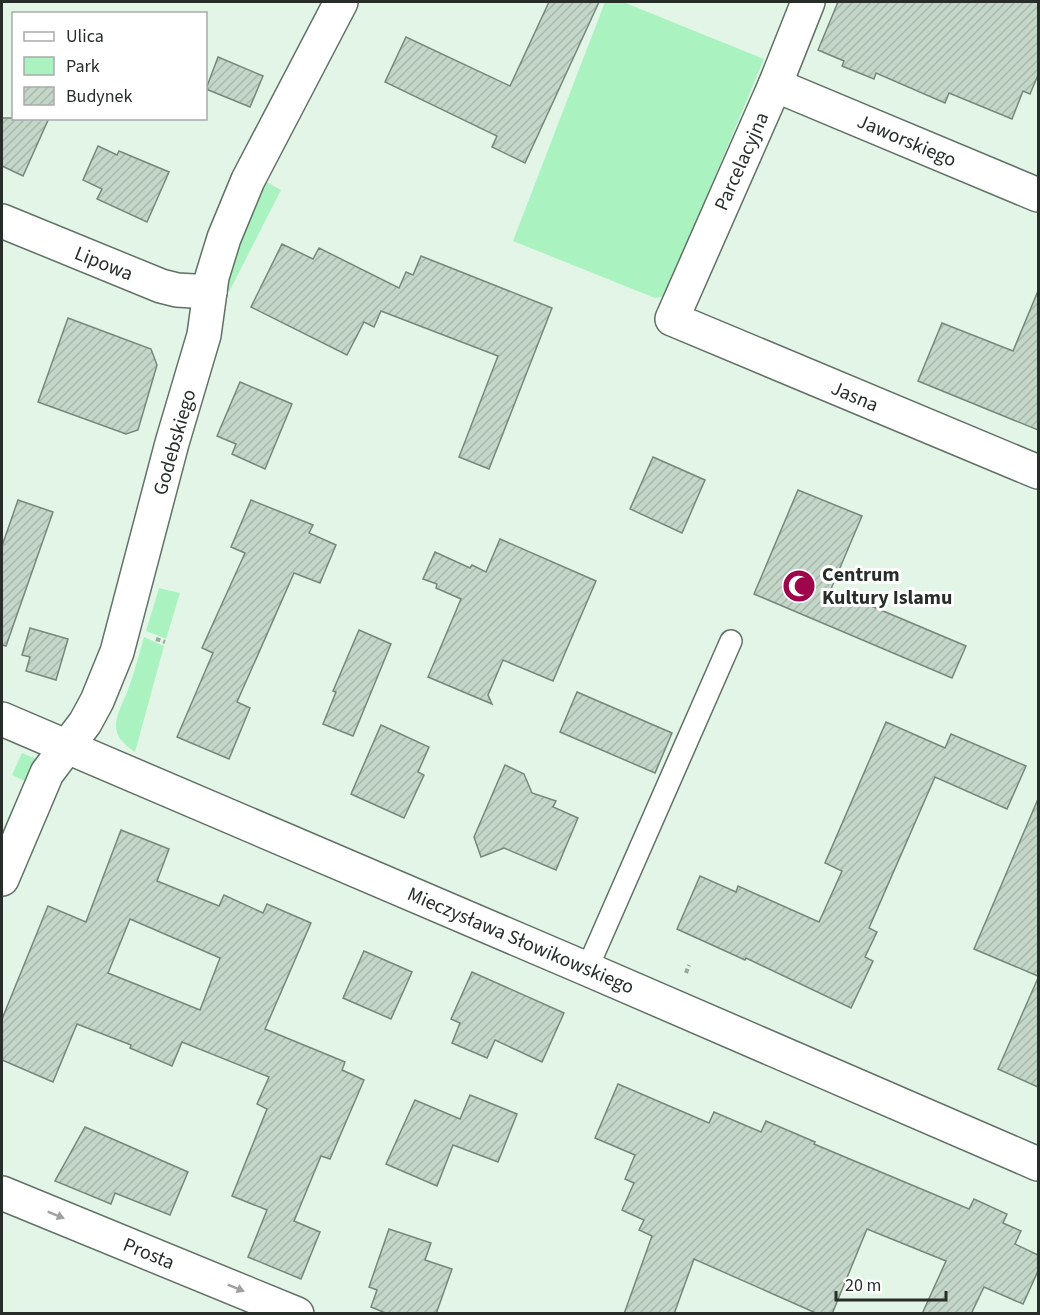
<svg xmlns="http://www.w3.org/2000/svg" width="1040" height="1315" font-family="'Source Sans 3',sans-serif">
	<defs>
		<pattern id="building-hatch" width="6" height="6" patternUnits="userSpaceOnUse" patternTransform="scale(1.5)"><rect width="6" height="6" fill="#c3d6c8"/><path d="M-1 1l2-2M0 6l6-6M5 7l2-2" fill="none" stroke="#a8b8ac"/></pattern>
	</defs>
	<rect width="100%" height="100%" fill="#e2f5e7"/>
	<!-- green -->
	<g fill="#aaf3c1">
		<path d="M605,2h18l141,57 -99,237 -10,2 -142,-57z"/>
		<path d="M265,181l16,9 -52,102 -4,-2c10,-38 22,-75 40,-109z"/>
		<path d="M159,588l21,5 -14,46 -20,-8z"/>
		<path d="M144,637l20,9 -29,106c-32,-21 -16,-37 -6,-65 6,-16 10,-33 15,-50z"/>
		<path d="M22,753l14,6v4l-34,79v-11l23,-50 -13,-6z"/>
	</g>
	<!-- building -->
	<g fill="url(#building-hatch)" stroke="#76887b" stroke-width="1.5" fill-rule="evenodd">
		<path d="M549,2h50l-74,161 -33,-16 5,-11 -112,-54 21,-45 104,49z"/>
		<path d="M838,2h200v73l-8,19 -7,-3 -11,28 -63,-26 -4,10 -69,-30 -2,6 -32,-13 2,-5 -26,-11z"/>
		<path d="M218,57l45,19 -13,31 -44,-18z"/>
		<path d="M2,118h47l-26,58 -21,-10z"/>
		<path d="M98,146l19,9 2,-4 50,21 -22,50 -50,-23 5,-10 -19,-9z"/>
		<path d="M282,244l31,15 6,-11 80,40 7,-16 7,3 8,-19 131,52 -63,161 -30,-12 39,-101 -117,-45 -7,16 -10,-5 -17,33 -96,-48z"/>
		<path d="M1038,291v139l-120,-49 24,-58 71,28z"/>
		<path d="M68,318l83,31 6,16 -19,65 -12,4 -88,-32z"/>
		<path d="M240,382l52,22 -27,65 -33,-15 4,-10 -19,-8z"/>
		<path d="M653,457l52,23 -23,53 -52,-24z"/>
		<path d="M798,490l64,26 -31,73 135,57 -14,32 -198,-84z"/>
		<path d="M18,500l35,12 -47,134 -4,-1v-99z"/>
		<path d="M251,500l62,25 -4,8 27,12 -16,38 -26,-10 -57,129 13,6 -21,51 -52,-22 36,-84 -11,-5 43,-95 -14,-6z"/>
		<path d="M500,539l96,42 -43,100 -50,-21 -15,35 4,9 -64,-27 33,-78 -25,-11 1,-4 -14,-5 12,-27 35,16 2,-3 14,7z"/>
		<path d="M30,628l38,11 -12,41 -30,-9 4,-14 -8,-2z"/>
		<path d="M359,630l32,14 -38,92 -30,-12 13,-32 -3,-1z"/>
		<path d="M577,692l95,41 -17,40 -95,-41z"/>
		<path d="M886,722l59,26 6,-14 75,32 -19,43 -72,-32 -66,151 8,4 -12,25 8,4 -22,47 -105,-50 -1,2 -68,-31 23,-53 36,16 2,-6 81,36 23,-51 -17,-8z"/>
		<path d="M381,725l48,22 -11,25 6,3 -20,43 -53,-24z"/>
		<path d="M505,765l19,9 8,19 24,8 -3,6 25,11 -22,52 -52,-22 -23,9 -7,-20z"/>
		<path d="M1038,799v177l-64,-27z"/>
		<path d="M121,830l48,19 -12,32 62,25 5,-11 39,18 4,-9 44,19 -46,106 80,33 -3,8 22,10 -34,79 -9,-3 -27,65 26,11 -19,47 -53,-22 19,-47 -35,-14 35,-87 -10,-5 12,-27 -87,-35 -10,24 -42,-18 1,-3 -54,-21 -24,58 -51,-22v-41l46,-113 38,16zM130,919l90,39 -20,52 -92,-37z"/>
		<path d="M364,951l48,21 -21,47 -48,-21z"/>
		<path d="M472,972l92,41 -22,49 -47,-22 -8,18 -35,-15 8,-20 -9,-4z"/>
		<path d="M1038,978v109l-40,-18z"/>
		<path d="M618,1084l91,39 5,-11 47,20 5,-11 49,21 -1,2 155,65 5,-10 33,15 -4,9 18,8 -6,13 23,11v16l-15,33 -39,-17 -13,27h-49l24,-53 -79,-32 -35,85h-14l-124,-55 -20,55h-50l28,-78 -13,-6 5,-10 -22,-10 12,-27 -9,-4 10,-24 -40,-17z"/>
		<path d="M470,1095l47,19 -19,48 -45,-17 -16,41 -51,-22 29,-64 45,19z"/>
		<path d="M85,1127l103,45 -18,43 -55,-22 -4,11 -56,-23z"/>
		<path d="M389,1229l42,14 -6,17 27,9 -16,45h-48l-17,-7 6,-17 -8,-3z"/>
	</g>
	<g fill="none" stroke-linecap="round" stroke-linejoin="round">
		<!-- lane casing -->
		<g stroke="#607165" stroke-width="24">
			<path id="lane" d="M587,969l144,-328"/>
		</g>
		<!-- street casing -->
		<g stroke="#607165" stroke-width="36">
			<g id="street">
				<path d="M808,2l-33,83 -103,234 366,153"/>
				<path d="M775,85l263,110"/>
				<path d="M2,221l159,65 16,4 33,2"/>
				<path d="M2,719l585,250 451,195"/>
				<path d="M2,879l45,-106 38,-50 12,-22 20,-49 55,-209 32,-108 8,-58 12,-39 24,-58 93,-178"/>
				<path d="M2,1193l295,121"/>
			</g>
		</g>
		<!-- path -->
		<g stroke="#9baa9f" stroke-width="4" stroke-dasharray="4.5 3" stroke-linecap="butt">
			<path d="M156,639l9,3"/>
			<path d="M686,973l3,-8"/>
		</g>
		<!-- lane -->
		<use href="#lane" stroke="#fff" stroke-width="21"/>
		<!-- street -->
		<use href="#street" stroke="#fff" stroke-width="33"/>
	</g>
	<!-- one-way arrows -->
	<defs><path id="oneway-solid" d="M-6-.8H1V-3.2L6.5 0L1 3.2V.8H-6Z" transform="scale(1.5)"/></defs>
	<g fill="#9ea19f">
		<use href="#oneway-solid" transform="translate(56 1215) rotate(22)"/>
		<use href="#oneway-solid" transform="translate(236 1288) rotate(22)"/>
	</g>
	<!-- icons -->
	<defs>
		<g id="mosque-disc" transform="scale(1.725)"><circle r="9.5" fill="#9f054a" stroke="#fff"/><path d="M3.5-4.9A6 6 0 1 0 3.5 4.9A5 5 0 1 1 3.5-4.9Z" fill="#fff"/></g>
	</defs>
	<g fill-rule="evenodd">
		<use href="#mosque-disc" x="799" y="586"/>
	</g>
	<g text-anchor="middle" stroke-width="6" stroke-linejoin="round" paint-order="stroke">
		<!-- street labels -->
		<g font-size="20" fill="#272e29" stroke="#fff">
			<text transform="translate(907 140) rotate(23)" y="7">Jaworskiego</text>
			<text transform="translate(741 161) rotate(-66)" y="7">Parcelacyjna</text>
			<text transform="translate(104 263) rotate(22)" y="7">Lipowa</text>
			<text transform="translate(855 396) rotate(23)" y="7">Jasna</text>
			<text transform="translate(174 442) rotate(-74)" y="7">Godebskiego</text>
			<text transform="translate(521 940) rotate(23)" y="7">Mieczysława Słowikowskiego</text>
			<text transform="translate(149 1253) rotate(22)" y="7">Prosta</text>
		</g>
		<!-- poi labels -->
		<g font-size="20" font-weight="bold" fill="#272e29" stroke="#fff" text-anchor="start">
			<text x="822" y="581">Centrum<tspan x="822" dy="23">Kultury Islamu</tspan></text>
		</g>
	</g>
	<!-- border -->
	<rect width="1040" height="1315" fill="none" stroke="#272e29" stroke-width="6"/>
	<!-- legend -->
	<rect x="12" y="12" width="195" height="108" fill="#ffffff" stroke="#a9aba9" stroke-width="1.5"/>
	<rect x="24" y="32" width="30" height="9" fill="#ffffff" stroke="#a9aba9" stroke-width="1.5"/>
	<text x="66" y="42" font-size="18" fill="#272e29">Ulica</text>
	<rect x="24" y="57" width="30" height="18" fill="#aaf3c1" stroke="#a9aba9" stroke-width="1.5"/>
	<text x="66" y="72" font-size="18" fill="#272e29">Park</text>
	<rect x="24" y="87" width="30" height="18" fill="url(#building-hatch)" stroke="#a9aba9" stroke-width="1.5"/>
	<text x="66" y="102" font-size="18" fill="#272e29">Budynek</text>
	<!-- scale -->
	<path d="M836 1291v9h110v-9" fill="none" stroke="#272e29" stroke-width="3"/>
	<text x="845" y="1291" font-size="18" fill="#272e29" stroke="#ffffff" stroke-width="4.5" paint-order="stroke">20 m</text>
</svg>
